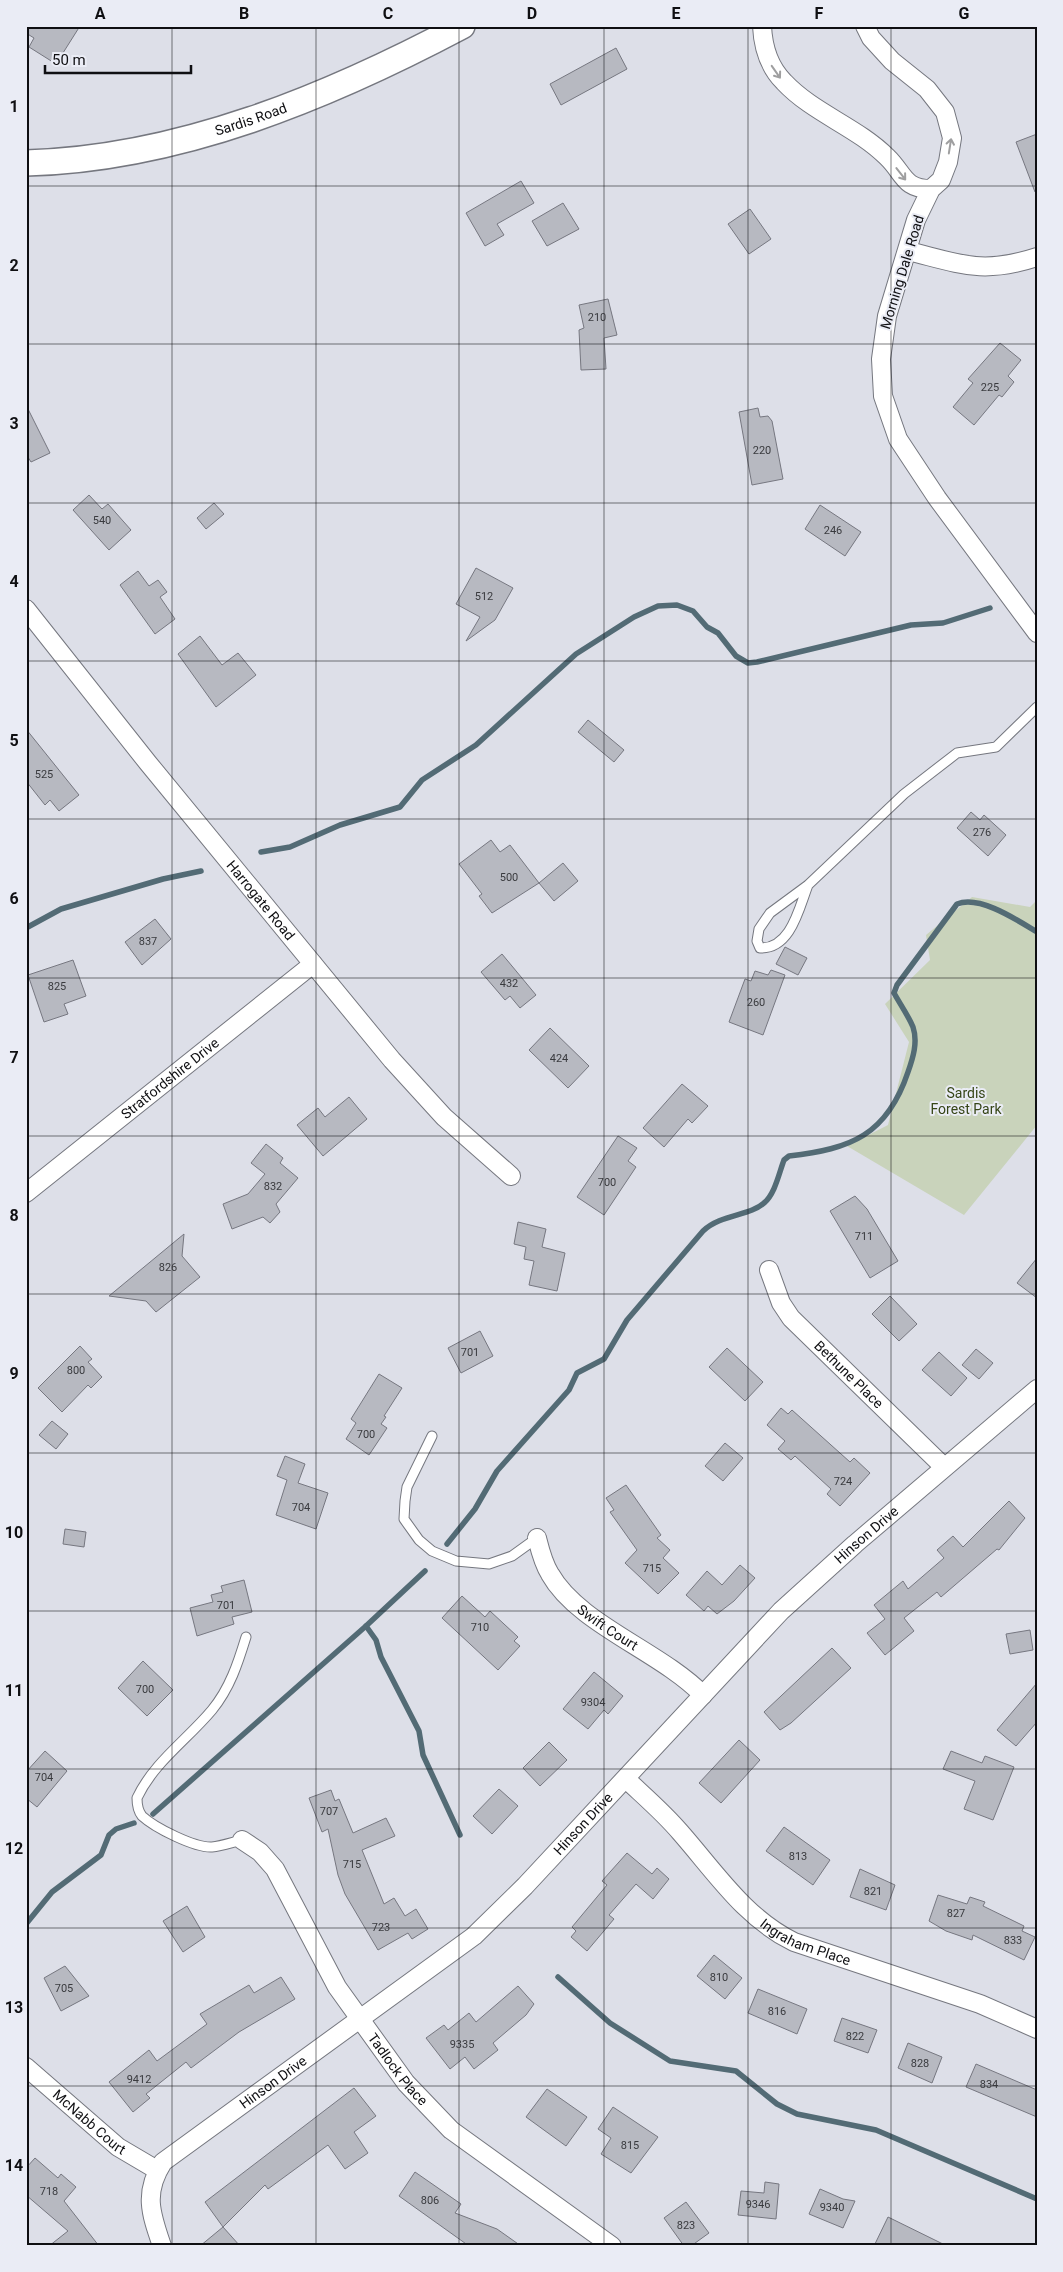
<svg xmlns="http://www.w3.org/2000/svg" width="1063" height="2272" font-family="Roboto,sans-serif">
	<rect width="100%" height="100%" fill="#dddfe8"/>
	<!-- green -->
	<path fill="#c9d3bb" d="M972,897l58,10 7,-7v225l-73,90 -117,-69 41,-21 21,-83 -24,-38 45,-44 -4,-25z"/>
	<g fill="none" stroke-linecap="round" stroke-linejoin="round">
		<!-- stream -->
		<g stroke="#536b75" stroke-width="5.5">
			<path d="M261,852l29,-5 50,-22 60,-18 22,-27 54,-35 100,-91 58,-37 24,-11 19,-1 16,6 14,16 11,6 18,23 12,7 9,-1 154,-37 32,-2 47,-15"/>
			<path d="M26,928l35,-19 102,-30 38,-8"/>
			<path d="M447,1544l28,-35 22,-38 72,-81 8,-17 27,-14 23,-39 76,-89c18,-17 47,-15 61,-28 11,-9 15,-30 20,-43l5,-4c62,-7 98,-21 119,-84 5,-14 10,-30 5,-45 -5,-12 -13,-23 -19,-34l3,-8 60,-81c23,-9 60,16 80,28"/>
			<path d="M366,1626l10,14 5,17 38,74 4,24 37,80"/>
			<path d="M153,1814l213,-188 59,-55"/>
			<path d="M26,1924l26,-32 49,-37 8,-20 7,-6 18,-6"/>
			<path d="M558,1977l52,46 60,38 66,10 41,33 20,10 79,16 161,69"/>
		</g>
	</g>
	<!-- building -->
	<g fill="#b7b9c1" stroke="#767780">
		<path d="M26,26h54l-24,38 -27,-17 5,-9 -8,-5z"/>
		<path d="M616,48l11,21 -66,36 -11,-21z"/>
		<path d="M1037,134v58h-2l-19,-50z"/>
		<path d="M521,181l13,22 -37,21 7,11 -19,11 -19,-33z"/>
		<path d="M563,203l16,26 -32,17 -15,-25z"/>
		<path d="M750,209l21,30 -22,15 -21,-30z"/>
		<path d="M608,299l9,36 -13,3 2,31 -25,1 -2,-40 5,-2 -5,-23z"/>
		<path d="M1000,343l21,17 -13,16 6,6 -12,15 -3,-2 -25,30 -21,-18 20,-24 -5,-4z"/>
		<path d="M26,405l24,48 -19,9 -5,-8z"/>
		<path d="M758,408l2,9 8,-1 4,5 11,58 -31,6 -13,-73z"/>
		<path d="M89,495l13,14 6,-5 23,26 -22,20 -36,-40z"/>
		<path d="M214,503l10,11 -18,15 -9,-11z"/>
		<path d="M820,505l41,27 -16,24 -40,-27z"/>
		<path d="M476,568l37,20 -18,32 -29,21 14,-24 -24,-13z"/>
		<path d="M138,571l11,15 9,-6 9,12 -7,5 15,22 -20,15 -35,-49z"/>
		<path d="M200,636l22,29 16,-12 18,22 -40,32 -38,-53z"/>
		<path d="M588,720l36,30 -10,12 -36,-30z"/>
		<path d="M26,729l53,66 -20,16 -9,-11 -5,5 -19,-24z"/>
		<path d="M971,812l9,8 4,-5 22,20 -18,21 -31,-28z"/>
		<path d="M491,840l9,12 10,-7 29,38 -47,30 -13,-17 3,-2 -23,-30z"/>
		<path d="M563,863l15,18 -24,20 -15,-18z"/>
		<path d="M155,919l16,20 -29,26 -17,-23z"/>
		<path d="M785,947l22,11 -9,17 -22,-11z"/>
		<path d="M502,954l34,41 -16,13 -10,-12 -5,4 -24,-28z"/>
		<path d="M73,960l13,36 -22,8 4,10 -24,8 -16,-47z"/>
		<path d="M771,970l14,5 -22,60 -34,-13 16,-43 6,2 4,-10 13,4z"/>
		<path d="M550,1028l39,38 -21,22 -39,-38z"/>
		<path d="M682,1084l26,22 -16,17 -4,-4 -24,28 -21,-19z"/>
		<path d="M349,1097l18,22 -44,37 -26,-31 21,-17 7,9z"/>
		<path d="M618,1136l19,12 -9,13 8,6 -32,48 -27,-18z"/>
		<path d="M266,1144l17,14 -3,5 18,15 -22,26 4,8 -10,11 -7,-6 -31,12 -9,-25 25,-10 17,-20 -14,-11z"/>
		<path d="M855,1196l12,13 31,52 -28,17 -40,-67z"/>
		<path d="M518,1222l28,7 -4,18 23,6 -8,38 -28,-6 5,-24 -10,-2 2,-12 -12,-3z"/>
		<path d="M184,1234l-2,22 18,21 -44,35 -10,-11 -37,-5z"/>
		<path d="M1037,1258v40l-20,-15z"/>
		<path d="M890,1296l27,28 -18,17 -27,-27z"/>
		<path d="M480,1331l13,25 -32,17 -13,-25z"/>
		<path d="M80,1346l12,13 -4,3 14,15 -11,11 -3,-3 -26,27 -24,-24z"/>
		<path d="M727,1348l36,34 -18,19 -36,-34z"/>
		<path d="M976,1349l17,14 -14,16 -17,-14z"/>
		<path d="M939,1352l28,26 -16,18 -29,-26z"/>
		<path d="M379,1374l23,14 -18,28 2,1 -5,7 6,4 -18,27 -23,-16 10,-16 -5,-4z"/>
		<path d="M781,1408l7,6 4,-4 58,52 4,-4 16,15 -30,33 -13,-12 4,-5 -36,-33 -4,4 -13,-11 7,-8 -18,-16z"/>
		<path d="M52,1421l16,13 -12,15 -17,-14z"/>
		<path d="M725,1443l18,15 -20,23 -18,-15z"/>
		<path d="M285,1456l20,8 -7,19 30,10 -12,36 -40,-14 11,-35 -10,-4z"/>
		<path d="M626,1485l35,50 -4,3 13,12 -7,8 16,15 -21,21 -33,-31 12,-13 -27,-38 4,-2 -8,-12z"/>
		<path d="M1009,1501l16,17 -26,32 -2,-1 -56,48 -4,-5 -33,26 10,13 -29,24 -18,-22 18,-14 -11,-14 29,-24 5,8 36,-31 -7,-8 16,-14 10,11z"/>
		<path d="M65,1529l21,3 -2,15 -21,-3z"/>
		<path d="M740,1565l15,13 -21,23 -17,13 -9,-8 -4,5 -18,-16 21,-24 15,14z"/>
		<path d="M244,1580l8,32 -20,5 2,7 -37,12 -7,-28 23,-6 -2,-7 12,-3 -2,-6z"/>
		<path d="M462,1596l23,21 5,-6 28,26 -4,4 6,5 -22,24 -56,-52z"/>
		<path d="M1030,1630l3,20 -23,4 -4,-20z"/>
		<path d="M832,1648l19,20 -60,55 -11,7 -16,-18z"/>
		<path d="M143,1661l30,29 -26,26 -29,-28z"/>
		<path d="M594,1672l29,24 -15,18 -4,-4 -16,19 -25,-20z"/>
		<path d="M1037,1683v39l-21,24 -19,-16z"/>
		<path d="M739,1740l21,20 -39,43 -22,-20z"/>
		<path d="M549,1742l18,18 -27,26 -17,-18z"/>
		<path d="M45,1751l22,20 -30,36 -11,-9v-26z"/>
		<path d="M951,1751l31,12 3,-7 29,11 -21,53 -29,-11 11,-28 -32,-12z"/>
		<path d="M499,1789l19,17 -26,28 -19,-18z"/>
		<path d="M331,1790l4,11 4,-2 14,34 33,-15 9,18 -33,14 22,54 10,-6 11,18 11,-7 12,20 -16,10 -4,-6 -30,17 -33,-56 -7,-19 -10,-46 -6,3 -13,-34z"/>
		<path d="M784,1827l46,33 -17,25 -47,-34z"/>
		<path d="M627,1853l25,21 5,-6 12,11 -16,20 -17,-15 -27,31 5,4 -27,32 -16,-14 5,-6 -4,-4 35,-42 -5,-4z"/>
		<path d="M860,1869l35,16 -9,25 -36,-13z"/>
		<path d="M938,1895l29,9 3,-7 15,5 -2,4 41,20 -2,5 13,6 -11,23 -51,-25 -1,5 -26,-9 -17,-10z"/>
		<path d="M187,1906l18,31 -22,15 -20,-31z"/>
		<path d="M714,1955l28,23 -17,21 -28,-23z"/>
		<path d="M65,1966l24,30 -28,15 -17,-33z"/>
		<path d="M281,1977l14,22 -56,33 -48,36 -5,-6 -40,32 4,4 -17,14 -24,-30 40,-32 8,11 50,-37 -7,-10 49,-29 5,8z"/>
		<path d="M518,1986l16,18 -8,11 -33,28 5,7 -24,19 -9,-12 -15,12 -24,-31 18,-13 4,5 21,-17 7,9z"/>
		<path d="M758,1989l49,20 -10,25 -49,-21z"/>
		<path d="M842,2018l35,12 -9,23 -34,-12z"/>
		<path d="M908,2043l34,14 -10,26 -34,-15z"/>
		<path d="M976,2064l61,26v27l-71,-30z"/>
		<path d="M354,2088l22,28 -22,16 14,21 -23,16 -17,-24 -60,44 -3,-4 -42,42 -18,-25z"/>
		<path d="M547,2089l40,28 -21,29 -40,-29z"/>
		<path d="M613,2107l45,30 -27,36 -30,-19 10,-16 -13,-9z"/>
		<path d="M35,2158l23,20 3,-4 15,13 -12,14 35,45h-50l19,-15 -42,-36v-27z"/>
		<path d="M415,2172l46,32 -6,9 42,16 24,17h-52l-70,-50z"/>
		<path d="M765,2182l14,2 -3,35 -38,-4 3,-24 23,2z"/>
		<path d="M820,2189l23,10 12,2 -12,27 -34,-14z"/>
		<path d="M686,2202l23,31 -18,13h-7l-20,-28z"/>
		<path d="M888,2217l59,29h-73z"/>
		<path d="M223,2227l17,19h-40z"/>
	</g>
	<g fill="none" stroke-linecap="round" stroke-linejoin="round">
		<!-- lane casing -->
		<g stroke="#75777f" stroke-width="11">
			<g id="lane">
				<path d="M808,885c-9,23 -17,64 -48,63l-3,-7 2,-12 11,-16 38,-28 96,-91 53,-41 39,-6 41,-40"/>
				<path d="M432,1436l-25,51 -2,14 -1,18 15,21 13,11 24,10 33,3 23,-8 25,-18"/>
				<path d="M242,1840c-9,2 -20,6 -30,7 -17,1 -57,-19 -70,-31 -4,-5 -5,-12 -5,-18 17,-36 50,-58 75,-88 18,-22 26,-47 34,-73"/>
			</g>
		</g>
		<!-- street casing -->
		<g stroke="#75777f" stroke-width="20">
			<g id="street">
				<path d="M762,26c1,21 7,41 22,56 29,31 73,45 103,75 17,16 16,32 44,32"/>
				<path d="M865,26l6,12 21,23 35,28 18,23 7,26 -4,24 -7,18 -10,9 -15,31 -29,96 -6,43 2,37 15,43 39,59 100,135"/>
				<path d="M908,251c53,13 74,24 129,6"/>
				<path id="s1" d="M26,609l122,154 244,297 52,57 67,59"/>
				<path id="s2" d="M26,1193l287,-229"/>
				<path id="s3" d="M769,1270l12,33 10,15 153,149"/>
				<path id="s4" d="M537,1538c3,12 6,25 13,36 28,50 110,77 153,121"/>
				<path id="s5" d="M626,1779c18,17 38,34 54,53 36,41 65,86 114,110l186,62 57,25"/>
				<path id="s6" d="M242,1840l18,12 15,17 62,118 69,96 45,47 161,116"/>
				<path id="s7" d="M26,2067l92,80 39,23"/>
				<path id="s8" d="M162,2246c-11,-32 -19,-53 1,-84l311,-226 51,-50 256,-275 74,-67 182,-155"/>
			</g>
		</g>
		<!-- secondary casing -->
		<g stroke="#75777f" stroke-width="28">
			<g id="secondary">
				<path id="s9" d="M26,163c153,-4 302,-66 436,-137"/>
			</g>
		</g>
		<!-- lane -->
		<use href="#lane" stroke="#fff" stroke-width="9"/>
		<!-- street -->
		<use href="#street" stroke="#fff" stroke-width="18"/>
		<!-- secondary -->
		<use href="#secondary" stroke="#fff" stroke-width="25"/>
	</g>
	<!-- one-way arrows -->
	<defs><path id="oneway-shaft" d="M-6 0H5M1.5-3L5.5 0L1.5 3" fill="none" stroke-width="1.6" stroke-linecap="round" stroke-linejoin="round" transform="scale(1.25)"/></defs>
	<g stroke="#9f9fa0">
		<use href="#oneway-shaft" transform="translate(776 72) rotate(55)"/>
		<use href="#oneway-shaft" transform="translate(950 146) rotate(-81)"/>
		<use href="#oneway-shaft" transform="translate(901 174) rotate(52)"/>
	</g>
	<!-- grid -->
	<path fill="none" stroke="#0f0f12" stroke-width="1" stroke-opacity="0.55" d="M172,26v2220M316,26v2220M459,26v2220M604,26v2220M748,26v2220M891,26v2220M26,186h1011M26,344h1011M26,503h1011M26,661h1011M26,819h1011M26,978h1011M26,1136h1011M26,1294h1011M26,1453h1011M26,1611h1011M26,1769h1011M26,1928h1011M26,2086h1011"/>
	<g text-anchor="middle" stroke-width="4" stroke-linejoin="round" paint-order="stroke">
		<!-- number labels -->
		<g font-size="11" fill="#393a3e">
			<text x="597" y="321">210</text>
			<text x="990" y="391">225</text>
			<text x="762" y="454">220</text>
			<text x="102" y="524">540</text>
			<text x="833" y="534">246</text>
			<text x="484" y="600">512</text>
			<text x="44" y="778">525</text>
			<text x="982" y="836">276</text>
			<text x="509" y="881">500</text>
			<text x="148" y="945">837</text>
			<text x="509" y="987">432</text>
			<text x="57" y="990">825</text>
			<text x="756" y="1006">260</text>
			<text x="559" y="1062">424</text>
			<text x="607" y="1186">700</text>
			<text x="273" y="1190">832</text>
			<text x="864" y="1240">711</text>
			<text x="168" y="1271">826</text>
			<text x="470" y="1356">701</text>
			<text x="76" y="1374">800</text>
			<text x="366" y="1438">700</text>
			<text x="843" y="1485">724</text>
			<text x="301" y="1511">704</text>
			<text x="652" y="1572">715</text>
			<text x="226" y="1609">701</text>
			<text x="480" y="1631">710</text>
			<text x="145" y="1693">700</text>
			<text x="593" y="1706">9304</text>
			<text x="44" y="1781">704</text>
			<text x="329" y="1815">707</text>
			<text x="798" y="1860">813</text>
			<text x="352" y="1868">715</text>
			<text x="873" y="1895">821</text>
			<text x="956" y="1917">827</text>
			<text x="381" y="1931">723</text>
			<text x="1013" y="1944">833</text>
			<text x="719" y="1981">810</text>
			<text x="64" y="1992">705</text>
			<text x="777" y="2015">816</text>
			<text x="855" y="2040">822</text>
			<text x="462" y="2048">9335</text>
			<text x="920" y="2067">828</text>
			<text x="139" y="2083">9412</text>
			<text x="989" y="2088">834</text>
			<text x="630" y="2149">815</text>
			<text x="49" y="2195">718</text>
			<text x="430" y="2204">806</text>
			<text x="758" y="2208">9346</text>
			<text x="832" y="2211">9340</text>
			<text x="686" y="2229">823</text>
		</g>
		<!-- street labels -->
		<g font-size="14" fill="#0f0f12" stroke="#eaecf5">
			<text dy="5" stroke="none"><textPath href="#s9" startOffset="230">Sardis Road</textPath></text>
			<text transform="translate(902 272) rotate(-73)" y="5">Morning Dale Road</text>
			<text dy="5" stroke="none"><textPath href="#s1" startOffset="374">Harrogate Road</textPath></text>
			<text dy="5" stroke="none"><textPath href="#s2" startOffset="184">Stratfordshire Drive</textPath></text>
			<text dy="5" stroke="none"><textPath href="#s3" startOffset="134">Bethune Place</textPath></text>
			<text dy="5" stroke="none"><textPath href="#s8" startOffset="1034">Hinson Drive</textPath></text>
			<text dy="5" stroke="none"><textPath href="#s4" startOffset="118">Swift Court</textPath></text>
			<text dy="5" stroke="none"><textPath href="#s8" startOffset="629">Hinson Drive</textPath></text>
			<text dy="5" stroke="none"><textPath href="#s5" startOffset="246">Ingraham Place</textPath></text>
			<text dy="5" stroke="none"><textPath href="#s6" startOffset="280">Tadlock Place</textPath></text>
			<text dy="5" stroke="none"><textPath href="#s8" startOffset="224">Hinson Drive</textPath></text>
			<text dy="5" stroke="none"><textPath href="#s7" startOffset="84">McNabb Court</textPath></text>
		</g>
		<!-- park labels -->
		<g font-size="14" fill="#354516" stroke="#eaecf5">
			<text x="966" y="1098">Sardis<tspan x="966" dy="16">Forest Park</tspan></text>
		</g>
	</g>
	<!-- border -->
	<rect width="1063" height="2272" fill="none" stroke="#eaecf5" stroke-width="55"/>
	<!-- scale -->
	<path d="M45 65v8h146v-8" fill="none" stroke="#0f0f12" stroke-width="2.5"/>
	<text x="52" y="65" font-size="15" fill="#0f0f12" stroke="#eaecf5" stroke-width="4" paint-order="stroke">50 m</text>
	<rect x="28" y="28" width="1008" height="2216" fill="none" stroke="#0f0f12" stroke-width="2"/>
	<g font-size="16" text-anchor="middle" font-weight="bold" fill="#0f0f12">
		<text x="100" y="19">A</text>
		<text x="244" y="19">B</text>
		<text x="388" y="19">C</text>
		<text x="532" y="19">D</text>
		<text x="676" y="19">E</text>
		<text x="819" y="19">F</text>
		<text x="964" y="19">G</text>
		<text x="14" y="112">1</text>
		<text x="14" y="271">2</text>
		<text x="14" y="429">3</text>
		<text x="14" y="587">4</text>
		<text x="14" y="746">5</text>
		<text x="14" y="904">6</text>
		<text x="14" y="1063">7</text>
		<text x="14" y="1221">8</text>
		<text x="14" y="1379">9</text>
		<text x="14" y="1538">10</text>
		<text x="14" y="1696">11</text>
		<text x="14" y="1854">12</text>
		<text x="14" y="2013">13</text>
		<text x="14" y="2171">14</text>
	</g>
</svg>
